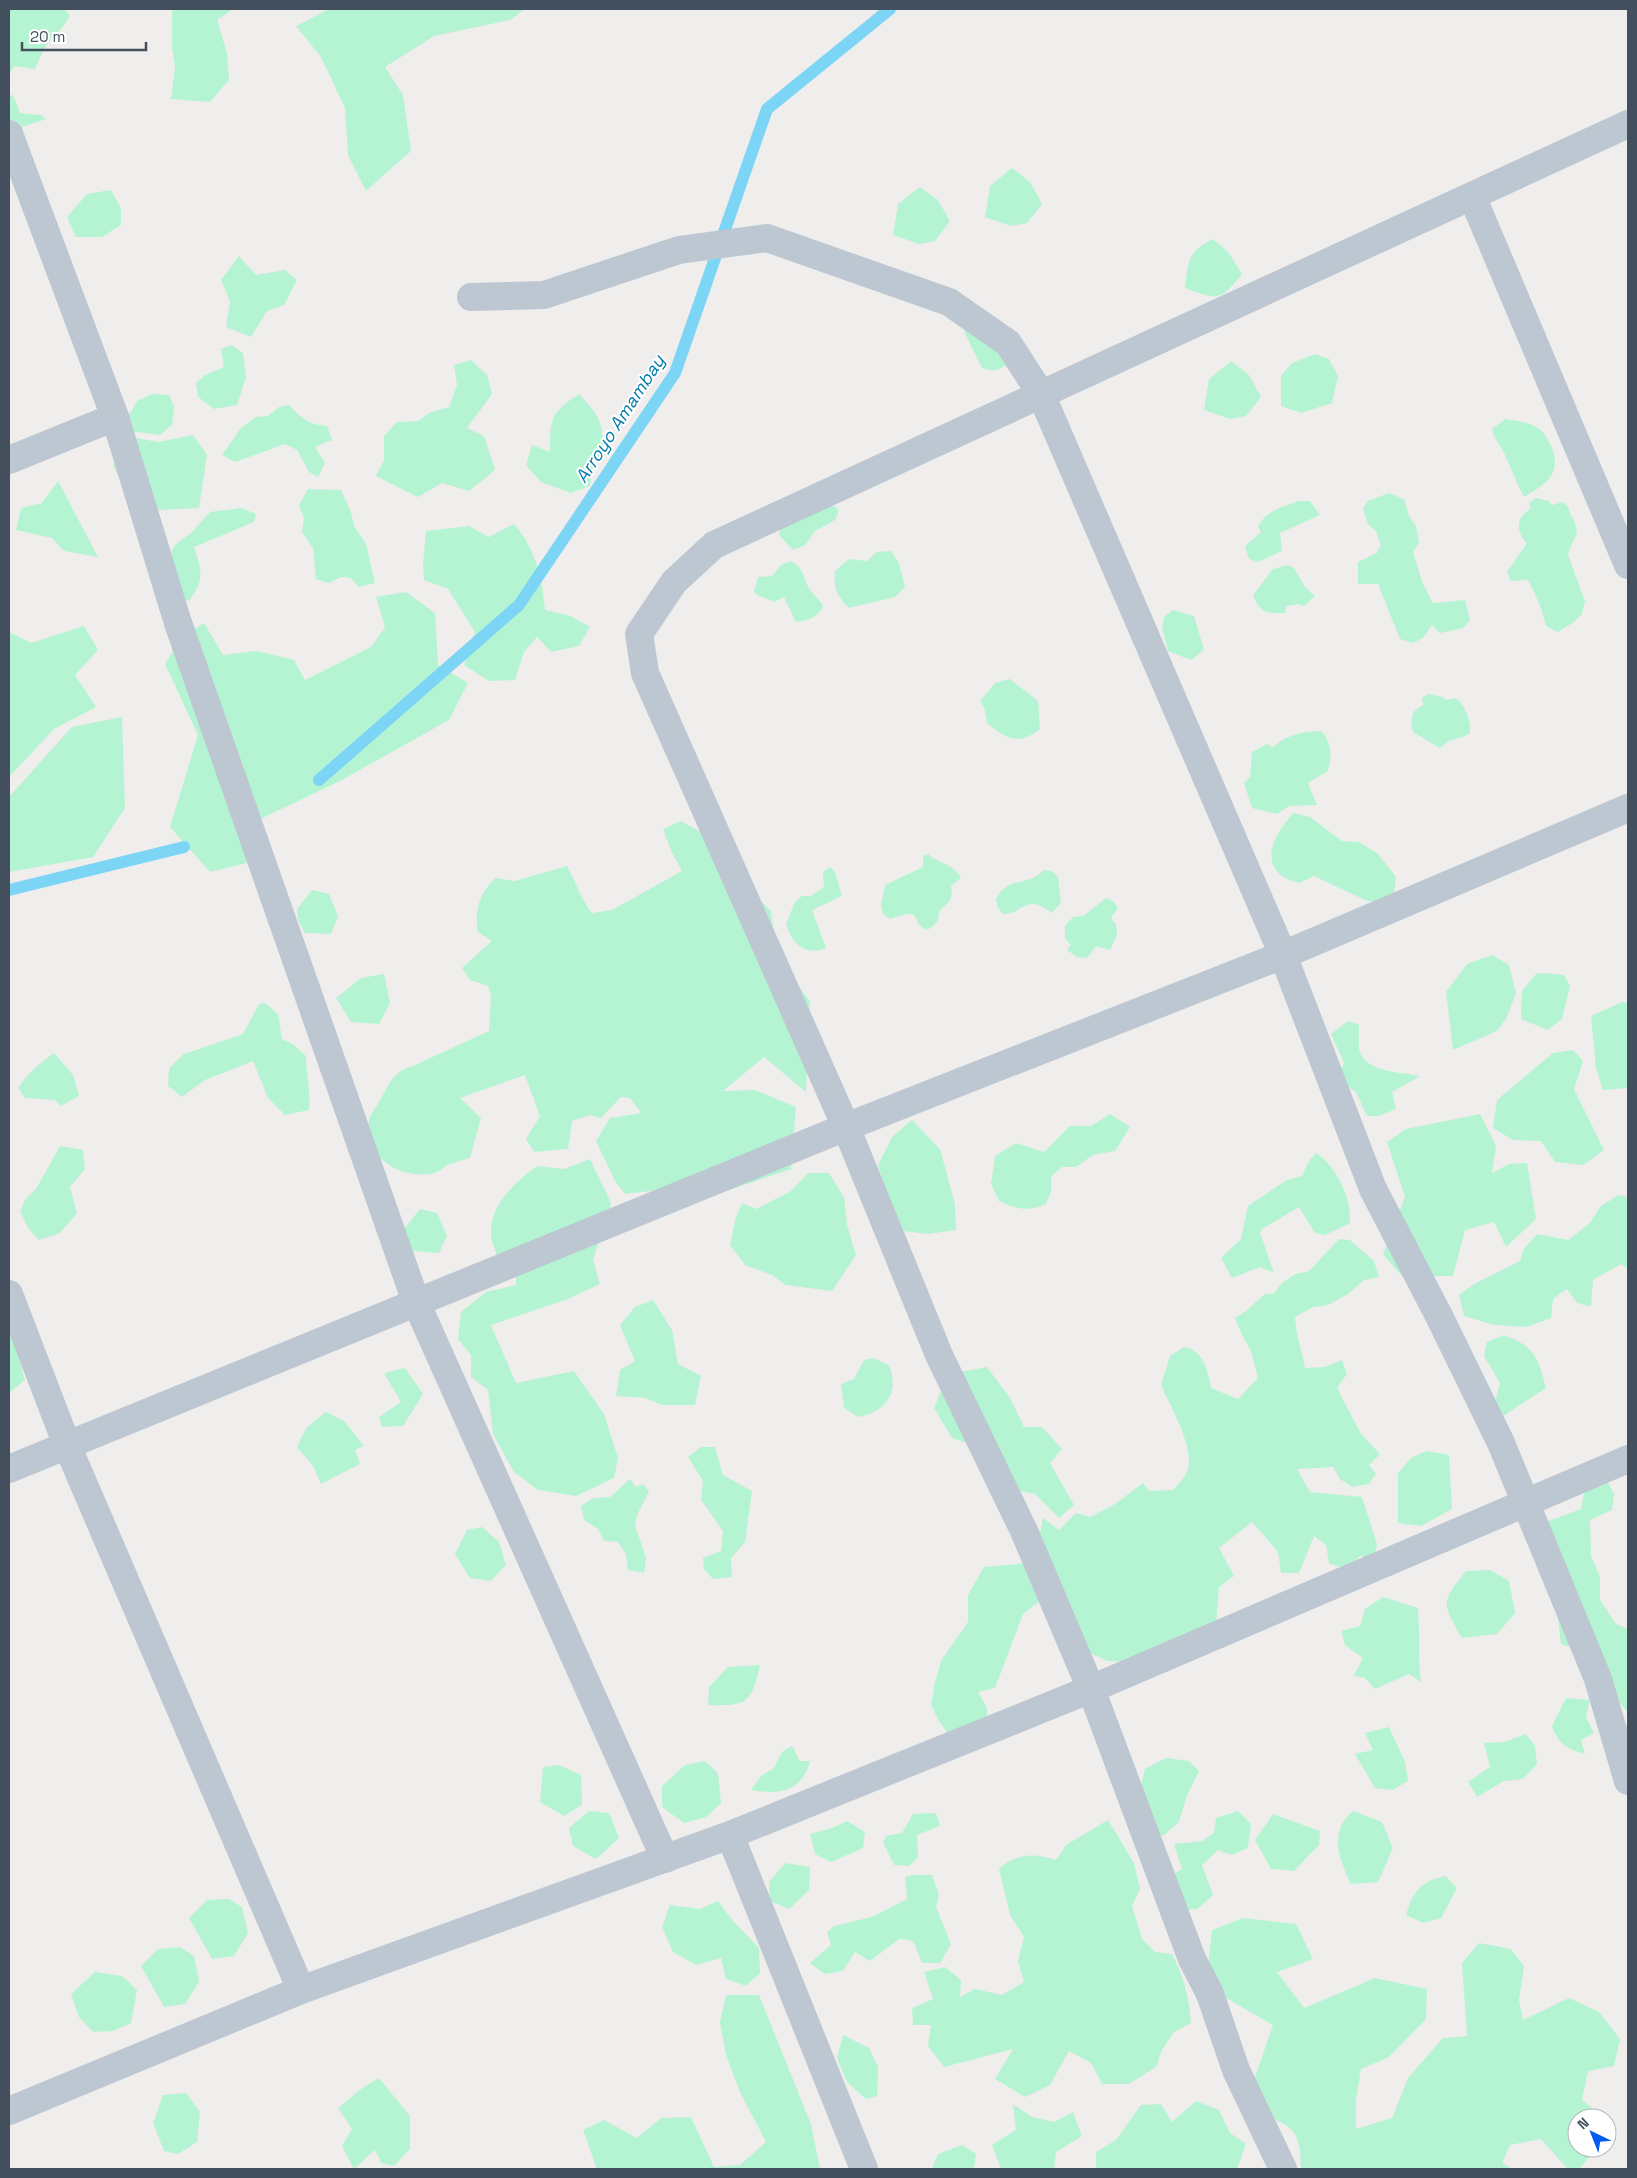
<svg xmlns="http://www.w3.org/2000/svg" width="1637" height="2178" font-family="'Space Grotesk',sans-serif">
	<rect width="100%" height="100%" fill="#f0eded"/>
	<!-- green -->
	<g fill="#b5f4d2">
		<path d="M9,9h56l5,7c-7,12 -8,12 -17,21 -9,9 -13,21 -18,32l-21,-3 -5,9z"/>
		<path d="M172,9h61l-16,11 10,33 2,27 -19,22 -39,-3 4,-32 -3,-19z"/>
		<path d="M329,9h196l-15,11 -76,16 -49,31 18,28 8,56 -45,40 -18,-36 -3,-47 -24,-51 -25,-31z"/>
		<path d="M13,95l7,18 21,2 5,4 -24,8 19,59 -32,-43v-47z"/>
		<path d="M1012,168l18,14 12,22 -15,19 -16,3 -26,-9 5,-31z"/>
		<path d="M920,187l18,13 12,21 -15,20 -16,3 -26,-9 5,-31z"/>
		<path d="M111,190l10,18v17l-19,12h-26l-9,-20 20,-23z"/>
		<path d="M1213,239l16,14 13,21c-22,28 -25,26 -57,14 4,-28 1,-35 28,-49z"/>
		<path d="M239,256l17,19 29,-5 12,10 -13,25 -17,6 -16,26 -25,-10 4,-25 -9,-22z"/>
		<path d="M971,322l36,38 -2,6 -11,5 -12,-3 -18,-37z"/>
		<path d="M231,345l12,8 3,24 -9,28 -23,4 -16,-12 -2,-14 9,-8 19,-8 -3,-18z"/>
		<path d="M1315,354l14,5 9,17 -6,27 -31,10 -20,-7v-30l11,-13z"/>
		<path d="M471,360l16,15 5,19 -25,34 17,8 11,34 -26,21 -27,-8 -24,14 -42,-21 8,-16v-24l13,-14 21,-1 13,-9 18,-5 8,-22 -3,-20z"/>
		<path d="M1231,361l18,14 12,22 -15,19 -16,3 -26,-9 5,-31z"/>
		<path d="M152,394l17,1 5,12 -2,18 -12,10 -22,-3 -24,3 7,-17 10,-6 6,-11z"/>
		<path d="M579,394c23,25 24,28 24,63l-9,4 -4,25 -19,7 -30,-11 -15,-17 6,-20 18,7c0,-33 0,-39 29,-58z"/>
		<path d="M289,405c12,13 20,20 38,21l5,14 -17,7 10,16 -7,14 -9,-5 -12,-22 -12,-6 -50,18 -13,-7 19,-27 15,-11 12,-1 11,-9z"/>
		<path d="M1505,419c10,2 22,3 31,8 8,4 13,13 16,21 10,27 -7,36 -28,49 -8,-15 -13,-29 -20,-44 -4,-9 -10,-13 -12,-24z"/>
		<path d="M193,435l14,20 -8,53 -39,2 -33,-17 -14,-28 18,-28 27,5z"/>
		<path d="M58,481l40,76 -34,-6 -12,-13 -36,-8 5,-22 21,-5z"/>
		<path d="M308,489l33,1 10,22 3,14 12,18 9,39 -16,4 -8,-9 -10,-1 -12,6 -13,-4 -3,-31 -11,-16 2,-14 -5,-13z"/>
		<path d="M1389,493l15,6 5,17 7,10 3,17 -6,9 10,32 10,19 32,-3 5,20 -7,8 -23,5 -8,-8 -9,13 -10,5 -13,-4 -22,-55h-20v-22l19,-9 4,-8 -5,-14 -8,-7 -5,-15 5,-8z"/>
		<path d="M1536,498l13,3 3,4 11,-3c6,4 5,7 8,13 12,21 2,20 -3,40l17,46 -3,13 -8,8 -16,10 -12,-6 -6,-21 -12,-25 -17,1 -4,-9 20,-29c-11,-11 -12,-26 4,-34l-2,-6z"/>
		<path d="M1299,501h11l10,14 -40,18 2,18 -24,11 -9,-3 -4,-13 16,-14 -3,-6c10,-17 25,-19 41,-25z"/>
		<path d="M833,505l6,5 -4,10 -20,11 -10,14 -12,5 -14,-15 1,-9 39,-20z"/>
		<path d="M241,508l15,6 -2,8 -60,25c8,25 11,32 -5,54l-9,-5 -18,-31 14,-21 16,-12 18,-20z"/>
		<path d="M514,524c22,26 28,53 31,86l26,6 19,11 -11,19 -28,6 -14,-15 -13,15 -9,28 -26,1 -25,-16 11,-33 -27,-43 -24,-9 -1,-15 3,-34 43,-5 20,11z"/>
		<path d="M891,551l8,12 6,24 -10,10 -46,11c-12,-12 -16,-20 -14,-37l14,-12 18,2 10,-9z"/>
		<path d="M791,561c13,6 12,18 19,29 4,5 9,10 13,15 -4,13 -15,15 -27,17l-12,-25 -10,5 -17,-7 -3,-4 4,-14 14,-1 9,-11z"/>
		<path d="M1288,565l6,3 11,19 10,9 -11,10 -6,-2 -12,2 -1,7c-18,0 -25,1 -32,-18l20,-26z"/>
		<path d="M406,592l29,21 3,52 30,18 -19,37 -111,62 -99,47 8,34 -37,9 -40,-45 28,-92 -33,-71 15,-25 24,-16 19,32 34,-4 37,9 11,20 66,-33 14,-20 -9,-30z"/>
		<path d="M1173,610l21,6 10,34 -13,10 -23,-9 -6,-24 2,-10z"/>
		<path d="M84,626l14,24 -23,25 21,32 -42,22 -45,48v-145l22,11z"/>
		<path d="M1010,679l28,22 2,28c-22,17 -34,10 -53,-6l-2,-13 -5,-9 15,-18z"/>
		<path d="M1428,694l15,3 2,3 10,-2c10,6 16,22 15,35 -7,6 -19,4 -30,15l-27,-16c-3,-13 -2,-21 10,-27l-1,-7z"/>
		<path d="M122,717l3,91 -32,49 -84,15v-75l63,-70z"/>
		<path d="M1321,731c11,10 11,26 7,40l-20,12 9,22 -28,1 -12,8 -25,-6 -8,-25 6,-6 2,-25 15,-8 6,3c16,-13 28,-15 48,-16z"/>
		<path d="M1293,813l17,4 32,24 17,1 19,12 18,23 -2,15 -12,10 -15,-1 -53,-25 -15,7c-5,-2 -14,-4 -18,-8 -22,-19 -1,-46 12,-62z"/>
		<path d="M681,821l30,17 35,49 25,24 6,48 33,42 -4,91 -42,-35 -41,34 32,-1 41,17 -5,62 -68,23 -21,-7 -77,9 -10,-13 -19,-40 14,-23 31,-5 -11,-15 -9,-1 -20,21 -11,-3 -18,6 -4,28 -34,3 -8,-13 14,-23 -15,-41 -65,23 21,20 -11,40c-7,2 -15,4 -22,7 -6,3 -10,8 -17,9 -33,4 -67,-16 -62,-54 1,-7 10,-16 13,-23 8,-16 13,-26 31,-31l76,-35 2,-35 -3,-10 -18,-6 -8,-12 30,-27 -14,-9c-4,-23 2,-38 17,-54l20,3 52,-15c9,16 14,33 25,47l20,-3 70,-39 -10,-18 -9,-24z"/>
		<path d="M928,854c10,10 26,9 33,24l-10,8c3,15 -3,15 -12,26 0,10 -4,13 -12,18l-7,-4 -6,-11 -8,-1 -16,5 -7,-5 -2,-8 4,-21 38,-18v-11z"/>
		<path d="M830,867l5,5 7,24 -30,14 14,38c-21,8 -33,-3 -40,-24l9,-22 7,-6h9l13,-9 -1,-15z"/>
		<path d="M1044,870l8,1 6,6 3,26 -9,10c-27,-21 -28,1 -49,1l-5,-6 -2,-9c13,-24 30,-11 48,-29z"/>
		<path d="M312,890l17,4 9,23 -7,17 -26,-1 -7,-13 -1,-11z"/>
		<path d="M1106,898l7,3 5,7 -7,10 5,6 1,11 -7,15 -14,-4 -9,12 -10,-1 -10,-7 4,-5 -6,-7v-12l8,-9 10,-1z"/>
		<path d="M1492,955l17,10 7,28 -10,26 -9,12 -44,19 -7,-58 21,-28z"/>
		<path d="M1544,973l20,2 6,11 -8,33 -14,11 -27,-11 1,-28 14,-17z"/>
		<path d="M384,974l6,29 -11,21 -28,-2 -15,-24 25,-20z"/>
		<path d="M1622,1002l6,1v85l-25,2 -7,-22 -5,-52z"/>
		<path d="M265,1003l13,11 4,25 12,6 12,11c0,18 5,35 3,54l-24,5 -17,-17 -15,-37 -48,19 -23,17 -14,-11 1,-18 15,-14 59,-20 16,-30z"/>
		<path d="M1348,1021l11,4c0,8 -1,20 1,28 9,20 42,19 60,23l-28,16 4,17 -17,7h-12l-11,-24 -19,-13 7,-16 -13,-29z"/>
		<path d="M1573,1050l10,11 -9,28 30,61 -21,15 -28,-3 -14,-21 -28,-1 -20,-12 4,-28 56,-47z"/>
		<path d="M54,1053l19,22 6,21 -18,10 -6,-6 -30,-2 -7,-10c10,-15 21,-24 36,-35z"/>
		<path d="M1110,1114l20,13 -15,24 -22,4 -17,12h-14l-11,10v15l-5,12c-18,8 -30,5 -47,-3l-8,-17 4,-28 21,-13 28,9 26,-26h21z"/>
		<path d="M1480,1114l16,32 -4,27 17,-9 18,-1 9,56 -30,28 -12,-25 -29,8 -12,46h-51l-19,-22 22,-57 -18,-55 19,-13z"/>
		<path d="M912,1120l28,29 15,55 1,26 -28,4 -26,-3 -12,-25 -12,-41 14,-28z"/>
		<path d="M60,1146l23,4 2,19 -15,18 7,26 -17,20 -21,7 -11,-12 -8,-17 6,-13 10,-9z"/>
		<path d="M1317,1153c21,17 34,43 33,70l-25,12 -10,-2 -16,-26 -37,22 -2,4 14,40 -14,-6 -28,11 -11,-20 20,-19 7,-33 39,-26 15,-4 8,-17z"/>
		<path d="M590,1159l21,44 -1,16 -113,37c-2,-6 -5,-13 -6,-19 -3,-31 24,-55 46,-71l27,3z"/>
		<path d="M808,1173h21l15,24 3,28 9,30 -24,36 -47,-6 -13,-10 -27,-10 -15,-20 5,-25 7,-17 14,6 35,-18z"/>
		<path d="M1618,1195l10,2v72l-7,-5 -28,16 -2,27 -14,-4 -10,-14 -14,10 -2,19 -25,9 -32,-2 -30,-9 -5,-21c16,-14 41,-23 61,-34l3,-11 14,-16 31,6 22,-17 10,-16z"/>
		<path d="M420,1209l17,4 10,23 -8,17 -27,-2 -6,-12 -1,-11z"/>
		<path d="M600,1238l-7,22 7,24 -32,15 -77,26 25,58 58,-12 30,43 14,44 -4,20 -38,18 -38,-6 -24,-18 -21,-38 -5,-44 -17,-13v-22l-13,-16 3,-27 25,-20 30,-7v-18z"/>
		<path d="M1339,1239l11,1 24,21 5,16 -15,3 -16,14 -20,11 -15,2 -18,10c1,18 7,33 10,51l20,-1 17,-7 5,14 -10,14 24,46 19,20 -11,11 7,9 -7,10 -17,3 -12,-8 -7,-12 -36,2 13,23 52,5 15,47 -3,15 -13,-3 -16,12 -16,-4 -3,-19 -12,-9 -15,37h-18l-3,-21 -26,-30 -33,26 15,28 -15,11 -3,38 -84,37 -25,-1 -29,-14 -27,-55 -28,22 -28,74 -17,4 9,16v18l-35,13 -13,-18 -8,-16 4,-23 7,-23 26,-37v-27l16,-28 57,-5 -3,-19 5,-25 16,12 17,-17 14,4 25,-13 28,-21 6,8 24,-1c5,-6 11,-11 14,-19 9,-22 -17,-65 -26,-86l9,-29 14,-9c21,5 23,22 27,41l27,11 20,-21 -7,-27 -9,-16 -7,-17 11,-7 19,-17h8l10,-12 13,-8 13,-3z"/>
		<path d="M653,1300l19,30 6,34 23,12 -6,29h-32l-18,-7 -29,-2 4,-26 15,-9 -15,-36 15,-18z"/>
		<path d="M12,1334l13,46 -16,13v-56z"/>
		<path d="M1504,1335c31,12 34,22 42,53l-43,28 -9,-10 6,-23 -16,-27 3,-14z"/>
		<path d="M873,1358l16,7c11,28 -3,47 -31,52l-14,-9 -3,-24 13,-5 10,-19z"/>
		<path d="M987,1367l23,31 14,29h18l20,22 -12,14 24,42 -15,13 -24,-24 -47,-10 3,-33 -39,-13 -18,-30 14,-34z"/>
		<path d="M405,1368l18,26 -20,32 -21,1 -3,-10 22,-15 -17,-29z"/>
		<path d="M326,1412l18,9 20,25 -9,4 5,14 -39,20 -8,-18 -16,-19 9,-19z"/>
		<path d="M701,1447h14l8,28 29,16 -7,51 -14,16 1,19 -19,2 -9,-10 -1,-11 18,-7 2,-20 -22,-31 2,-19 -15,-24z"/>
		<path d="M1427,1451l22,4 3,54 -31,17 -23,-3v-50l13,-15z"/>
		<path d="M630,1479l6,8 7,-3 6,8 -11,21 -3,12 11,33 -2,15 -16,-3 -2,-16 -8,-12 -14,-1 -6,-12 -14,-9 -3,-14 12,-8 17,-1z"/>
		<path d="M1606,1479l8,15 -2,16 -22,10 1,36 9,21v23l16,24 12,5v83l-20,-22 -21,-38 -26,-8 -15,-122 35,-13 5,-26z"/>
		<path d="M482,1527l17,15 7,23 -15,16 -21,-3 -15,-24 12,-24z"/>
		<path d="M1490,1570l19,11 6,32 -18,21 -35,4c-20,-35 -22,-35 4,-67z"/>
		<path d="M1383,1597l35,11c2,25 0,49 3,74l-12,-8 -34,15 -10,-11 -11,-2 9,-18 -18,-13 -4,-14 19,-5 5,-17z"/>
		<path d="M760,1665c-9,39 -13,41 -52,40l1,-18 19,-20z"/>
		<path d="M1566,1698l24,2 -4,17 8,16 -13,7 4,14c-18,-5 -27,-10 -33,-28z"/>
		<path d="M1389,1727l16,35 3,19 -16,9 -17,-2 -20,-34 18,-4 -8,-17z"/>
		<path d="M1526,1734l9,12 2,18 -14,15 -19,2 -27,16 -9,-15 22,-15 -6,-24 20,-1z"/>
		<path d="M792,1746l8,15h10c-8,31 -31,34 -59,29l10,-14 13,-8 8,-16z"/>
		<path d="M1166,1758l23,3 10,10 -12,24 -8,27 -16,14 -31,-17 13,-50z"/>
		<path d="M705,1761l13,12 3,30 -15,14 -22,6 -22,-16v-21l23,-21z"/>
		<path d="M559,1765l22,10 1,30 -18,11 -24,-14 3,-35z"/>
		<path d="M589,1811l20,2 10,25 -23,21 -23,-13 -4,-18z"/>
		<path d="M1238,1811l13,13 -3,24 -16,7 -14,-5 -16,15 11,30 -16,14 -34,2 -3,-30 22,-12 -8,-25 28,-3 12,-8 2,-15z"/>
		<path d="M1353,1811l29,11 11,26 -15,34 -27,2c-12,-25 -23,-52 2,-73z"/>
		<path d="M936,1813l4,13 -23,9 1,22 -9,9 -15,-1 -11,-23 3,-6 16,-3 11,-19z"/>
		<path d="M1273,1814l47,17 -1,14 -25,26 -23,-2 -16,-29z"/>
		<path d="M1108,1820l26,43 6,26 -8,17 10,33 13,13 17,2c12,23 17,44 19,69l-17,9 -12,18 -6,17 -27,17h-27l-11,-21 -22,-12 -19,34 -25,12 -30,-18 18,-30 -69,18 -16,-21 3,-21h-18l-1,-17 21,-9 -9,-27 21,-5 16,13 -1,17 15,-8 27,6 22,-13 -6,-21 6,-24 -14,-22 -11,-46c17,-16 36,-16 57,-9l10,-15z"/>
		<path d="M847,1821l18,11 -2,16 -32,14 -16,-8 -5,-20 22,-6z"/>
		<path d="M785,1863l25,4 -1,23 -20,19 -19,-8 -1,-19z"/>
		<path d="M912,1875h20l7,20 -3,12 15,37 -11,19h-18l-9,-22 -14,-2 -29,22 -15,-9 -12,19 -18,3 -15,-11 21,-18 -4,-13 7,-6 38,-9 35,-18 -2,-22z"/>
		<path d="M1445,1876l12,12 -16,30 -18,5 -17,-8c7,-24 14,-33 39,-39z"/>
		<path d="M229,1899l13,8 6,26 -14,23 -22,3 -23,-41 18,-18z"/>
		<path d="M718,1901l15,20 26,27 1,25 -14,13 -20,-7 -5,-21 -25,7 -23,-13 -11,-25 8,-22 30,4z"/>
		<path d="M1243,1918l53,6 17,35 -36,13 27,36 71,-30 52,11 -1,30 -37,38 -28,12 -5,31v29l36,-11 16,-40 35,-40 24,-2 -5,-73 17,-20 32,6 13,17 -5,34 4,20 46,-22 30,14 21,27 -6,27 -26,5 -6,29 22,18h-27v30h17l-3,7 -12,14h-11l-27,-30 -31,6 -8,18 11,6h-212c-1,-38 -5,-39 -38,-56l-11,-27 21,-61 -57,-33 -8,-26 4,-36z"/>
		<path d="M180,1947l14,9 5,26 -14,22 -21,3 -23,-41 17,-17z"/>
		<path d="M95,1972l27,4 15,14 -6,33 -18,8 -20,1 -14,-15 -8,-23z"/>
		<path d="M726,1995h33l52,129 9,45h-223l-14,-39 21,-10 33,18 24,-20 30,-1 23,50 26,-2 26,-23 -26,-50 -14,-37 -6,-33z"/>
		<path d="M843,2035l26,13 9,19 -1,29 -11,3 -19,-17 -10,-24z"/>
		<path d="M379,2078l31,38v33l-16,17 -13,-3 -6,-13 -21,19 -12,-23 10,-17 -14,-21 23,-19z"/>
		<path d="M186,2093l14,19 -3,30 -19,12 -14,-3 -11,-28 10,-28z"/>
		<path d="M1196,2101l23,9 11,23 16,11 -9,25h-141v-17l20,-12 25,-35 20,-1 11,18z"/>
		<path d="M1013,2104l19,13 22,5 19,-10 9,24 -26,16 -2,17h-53l-9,-24 24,-15z"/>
		<path d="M962,2145l14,9 -2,15h-42l6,-15z"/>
	</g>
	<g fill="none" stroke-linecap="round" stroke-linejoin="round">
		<!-- stream -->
		<g stroke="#7dd5f6" stroke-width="12">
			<path d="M319,780l200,-175 156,-232 92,-264 123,-100"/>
			<path d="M9,890l175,-43"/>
		</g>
		<!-- minor -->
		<g stroke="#bcc7d2" stroke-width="28">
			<path d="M9,134l106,283 63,206 238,679 249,557"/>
			<path d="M1472,196l156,369"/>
			<path d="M471,297l73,-2 135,-45 88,-12 182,64 59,41 33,51 242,561 90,234 66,127 62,127 97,236 30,102"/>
			<path d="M9,460l106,-43"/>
			<path d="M9,1294l58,151 234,545"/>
			<path d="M9,1469l837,-342 437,-172 345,-147"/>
			<path d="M730,1835l134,334"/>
			<path d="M9,2111l292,-121 429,-155 361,-146 537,-230"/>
			<path d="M1283,2169l-47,-99 -26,-76 -18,-35 -101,-270 -67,-158 -85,-176 -93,-228 -201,-454 -6,-39 35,-52 40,-37 914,-421"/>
		</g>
	</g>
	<g text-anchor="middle" stroke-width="4" stroke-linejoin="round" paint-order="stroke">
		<!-- water labels -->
		<g font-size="18" font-style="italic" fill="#017cab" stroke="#fff">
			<text transform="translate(620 419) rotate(-57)" y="6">Arroyo Amambay</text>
		</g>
	</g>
	<!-- border -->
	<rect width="1637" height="2178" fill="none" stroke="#434f5d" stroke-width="20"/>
	<!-- north arrow -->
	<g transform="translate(1592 2133) rotate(317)"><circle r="24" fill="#ffffff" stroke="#b4b9be"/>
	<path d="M0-4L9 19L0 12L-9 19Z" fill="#035df4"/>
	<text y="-8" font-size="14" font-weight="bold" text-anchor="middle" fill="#434f5d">N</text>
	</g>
	<!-- scale -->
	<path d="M22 42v8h124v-8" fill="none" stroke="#434f5d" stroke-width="2.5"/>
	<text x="30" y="42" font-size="15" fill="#434f5d" stroke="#ffffff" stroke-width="4" paint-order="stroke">20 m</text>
</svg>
